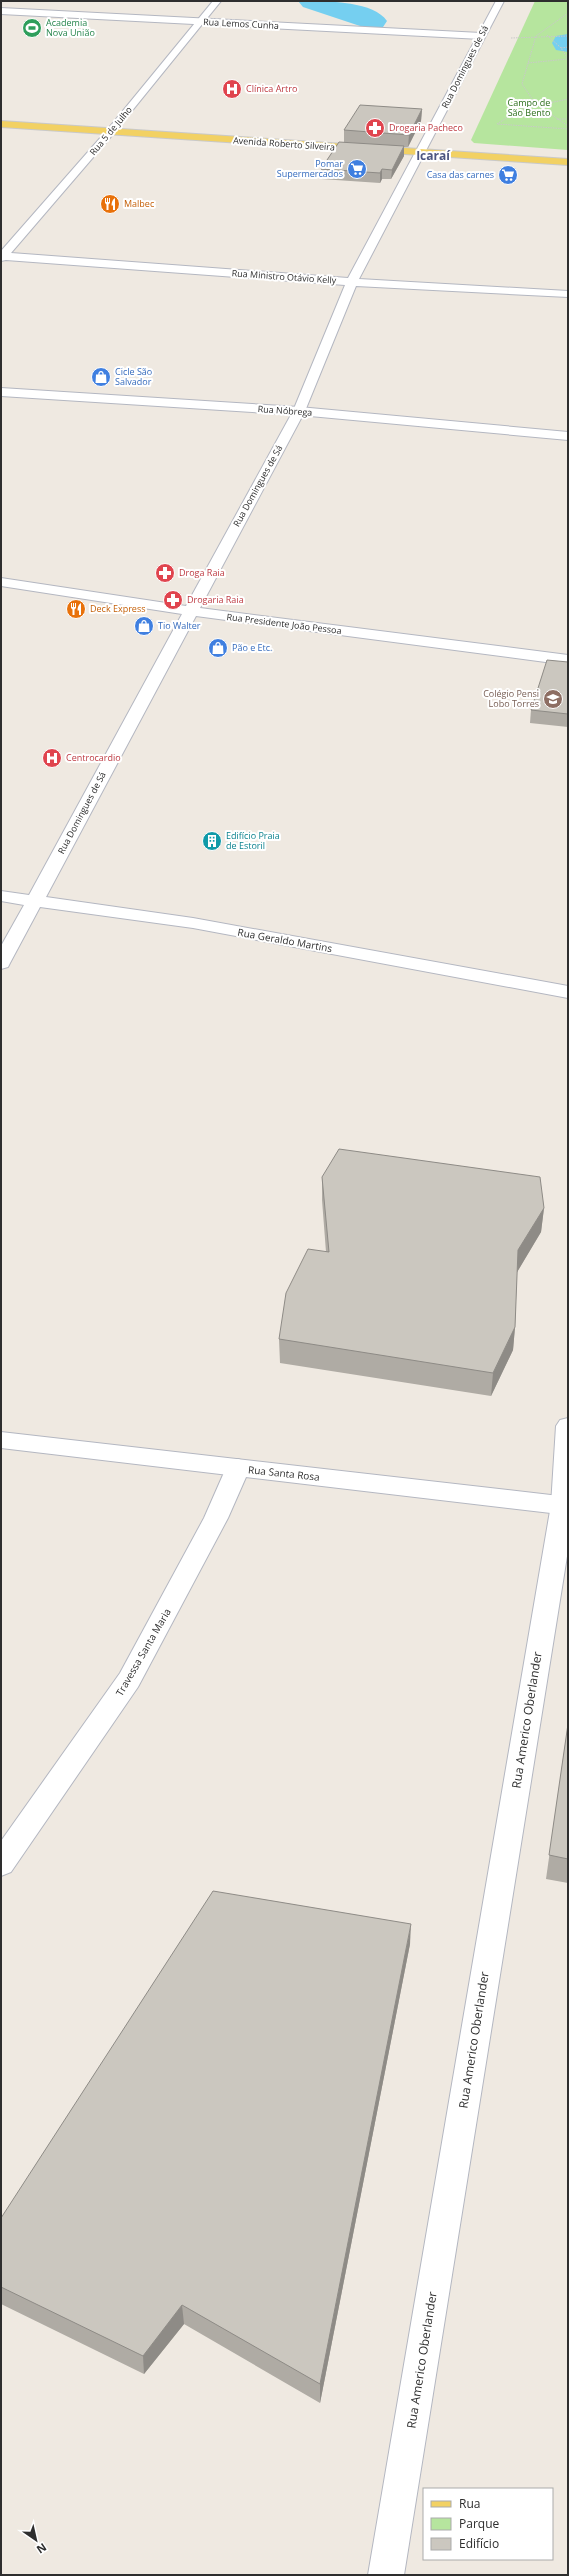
<svg xmlns="http://www.w3.org/2000/svg" width="569" height="2576" font-family="'Open Sans',sans-serif">
	<rect width="100%" height="100%" fill="#efe9e1"/>
	<!-- green -->
	<path fill="#b6e59e" d="M535,1h33v149l-94,-7 -3,-3z"/>
	<g fill="none" stroke-linecap="round" stroke-linejoin="round">
		<!-- river -->
		<g fill="#75cff0" fill-rule="evenodd">
			<path d="M298,1c24,0 75,-1 89,20l-4,6 -11,3 -69,-23z"/>
			<path d="M568,34v18l-12,-2 -4,-7 4,-7z"/>
		</g>
		<!-- minor casing -->
		<g stroke="#b4b7c1" stroke-width="2">
			<g id="minor">
				<path d="M1,8l480,25 4,3 -4,3 -480,-25z"/>
				<path d="M1,388l298,19 269,25v8l-269,-25 -298,-19z"/>
				<path d="M568,1418v132l-164,1025h-36l183,-1070 5,-79 4,-6z"/>
				<path d="M238,1459l8,3 4,6 -22,50 -90,169 -127,185 -10,4v-35l119,-168 84,-155 22,-50 4,-6z"/>
			</g>
		</g>
		<!-- tertiary casing -->
		<g stroke="#b4b7c1" stroke-width="2">
			<path id="tertiary" d="M213,1h8l-107,132 -103,120 337,25 148,-277h8l-145,278 209,12v6l-212,-11 -51,125 -105,197 368,47v10l-372,-49 -150,281 147,21 375,68v12l-375,-70 -153,-21 -30,56 -2,4 -7,2v-23l23,-41 -23,-4v-10l28,4 153,-281 -181,-28v-8l185,28 107,-195 52,-126 -339,-25 -5,1v-10l107,-122z"/>
		</g>
		<!-- secondary casing -->
		<g stroke="#b4b7c1" stroke-width="2">
			<path id="secondary" d="M1,1432l567,65v18l-567,-67z"/>
		</g>
		<!-- primary casing -->
		<g stroke="#c9c9c9" stroke-width="2">
			<path id="primary" d="M1,121l567,38v6l-567,-38z"/>
		</g>
		<!-- path -->
		<g stroke="#c9c9c9" stroke-width="1" stroke-dasharray="1.5 1" stroke-linecap="butt">
			<path d="M568,13l-32,23 -14,48 13,19 33,23"/>
			<path d="M547,35l14,13 7,11"/>
			<path d="M511,38l57,-2"/>
			<path d="M561,48l7,-1"/>
			<path d="M528,63l39,-4"/>
			<path d="M568,99l-47,10 -24,15 71,5"/>
			<path d="M557,119h11"/>
		</g>
		<!-- minor -->
		<use href="#minor" fill="#fff" fill-rule="evenodd"/>
		<!-- tertiary -->
		<use href="#tertiary" fill="#fff" fill-rule="evenodd"/>
		<!-- secondary -->
		<use href="#secondary" fill="#fff" fill-rule="evenodd"/>
		<!-- primary -->
		<use href="#primary" fill="#f2d163" fill-rule="evenodd"/>
	</g>
	<!-- wall -->
	<g fill="#afaba4">
		<path d="M422,109l-1,12 -13,26h-4v9l-13,23h-9l-2,4 -59,-4v-10l23,-27v-12z"/>
		<path d="M568,662v65l-38,-4 1,-13z"/>
		<path d="M322,1177l222,31 -3,24 -24,40 -2,55 -2,23 -22,46 -211,-33 -1,-24 47,-87 -4,-52z"/>
		<path d="M568,1724v159l-22,-4z"/>
		<path d="M410,1944l-90,459 -136,-79 -40,50 -143,-70v-86z"/>
	</g>
	<!-- shaded-wall -->
	<g fill="#8e8b86">
		<path d="M422,109l-1,12 -13,26 1,-12z"/>
		<path d="M404,146v10l-13,23 1,-9z"/>
		<path d="M382,169v10l-2,4v-10z"/>
		<path d="M544,1208l-3,24 -25,42 2,-24z"/>
		<path d="M515,1327l-2,23 -22,46 2,-23z"/>
		<path d="M411,1924l-1,20 -90,459v-19z"/>
		<path d="M182,2305l2,19 -40,50 -1,-18z"/>
	</g>
	<!-- building -->
	<g fill="#cbc7bf" stroke="#8e8b86">
		<path d="M360,105l62,4 -13,26 -65,-5z"/>
		<path d="M339,142l65,4 -12,24 -10,-1 -2,4 -59,-4z"/>
		<path d="M547,660l21,2v52l-37,-4z"/>
		<path d="M339,1149l201,28 4,31 -26,42 -3,77 -22,46 -214,-34 7,-46 22,-44 21,3 -7,-75z"/>
		<path d="M568,1724v135l-19,-4z"/>
		<path d="M213,1891l198,33 -91,460 -138,-79 -39,51 -142,-69v-69z"/>
	</g>
	<!-- icons -->
	<defs>
		<g id="stadium-disc" transform="scale(1)"><circle r="9.5" fill="#2e9e5b" stroke="#fff"/><path d="M0-5a6.5 5 0 1 0 0 10a6.5 5 0 1 0 0-10ZM-3.5-1.8h7v3.6h-7Z" fill="#fff"/></g>
		<g id="hospital-disc" transform="scale(1)"><circle r="9.5" fill="#e0444e" stroke="#fff"/><path d="M-5-5h3v3.5h4V-5h3V5h-3V1.5h-4V5h-3Z" fill="#fff"/></g>
		<g id="pharmacy-disc" transform="scale(1)"><circle r="9.5" fill="#e0444e" stroke="#fff"/><path d="M-2-6h4v4h4v4h-4v4h-4v-4h-4v-4h4Z" fill="#fff"/></g>
		<g id="supermarket-disc" transform="scale(1)"><circle r="9.5" fill="#3f7fe0" stroke="#fff"/><path d="M-6-5.5h2.5l.6 2H6L4.5 2H-2.5L-4.4-4H-6ZM-1.5 3.2a1.3 1.3 0 1 0 .1 0ZM3 3.2a1.3 1.3 0 1 0 .1 0Z" fill="#fff"/></g>
		<g id="restaurant-disc" transform="scale(1)"><circle r="9.5" fill="#e8710a" stroke="#fff"/><path d="M-5-6h1v4h1v-4h1v4h1v-4h1v5L-1.5 .5V6h-2V.5L-5-1ZM5-6V6H3V1.5H1.5Q1.5-4 5-6Z" fill="#fff"/></g>
		<g id="shop-disc" transform="scale(1)"><circle r="9.5" fill="#3f7fe0" stroke="#fff"/><path d="M-5-2.5h2.3a2.7 3.5 0 0 1 5.4 0H5L5.5 6h-11ZM-1.5-2.5h3a1.5 2.3 0 0 0-3 0Z" fill="#fff"/></g>
		<g id="school-disc" transform="scale(1)"><circle r="9.5" fill="#8d6e63" stroke="#fff"/><path d="M0-5L7-2L0 1L-7-2ZM-4 1L0 2.5L4 1V4Q0 6-4 4Z" fill="#fff"/></g>
		<g id="building-disc" transform="scale(1)"><circle r="9.5" fill="#0f9aa8" stroke="#fff"/><path d="M-4-6H4V6H1V3H-1V6H-4ZM-2.5-4.3h1.7v1.8h-1.7ZM.8-4.3h1.7v1.8H.8ZM-2.5-1h1.7V.8h-1.7ZM.8-1h1.7V.8H.8Z" fill="#fff"/></g>
	</defs>
	<g fill-rule="evenodd">
		<use href="#stadium-disc" x="32" y="28"/>
		<use href="#hospital-disc" x="232" y="89"/>
		<use href="#pharmacy-disc" x="375" y="128"/>
		<use href="#supermarket-disc" x="357" y="169"/>
		<use href="#supermarket-disc" x="508" y="175"/>
		<use href="#restaurant-disc" x="110" y="204"/>
		<use href="#shop-disc" x="101" y="377"/>
		<use href="#pharmacy-disc" x="165" y="573"/>
		<use href="#pharmacy-disc" x="173" y="600"/>
		<use href="#restaurant-disc" x="76" y="609"/>
		<use href="#shop-disc" x="144" y="626"/>
		<use href="#shop-disc" x="218" y="648"/>
		<use href="#school-disc" x="553" y="699"/>
		<use href="#hospital-disc" x="52" y="758"/>
		<use href="#building-disc" x="212" y="841"/>
	</g>
	<g text-anchor="middle" stroke-width="4" stroke-linejoin="round" paint-order="stroke">
		<!-- far-leisure labels -->
		<g font-size="9" fill="#27864d" stroke="#fff" text-anchor="start">
			<text x="46" y="26">Academia<tspan x="46" dy="10">Nova União</tspan></text>
		</g>
		<!-- far-street labels -->
		<g font-size="9" fill="#2e2e2e" stroke="#fff">
			<text transform="translate(241 24) rotate(3)" y="3">Rua Lemos Cunha</text>
			<text transform="translate(465 67) rotate(-63)" y="3">Rua Domingues de Sá</text>
			<text transform="translate(111 131) rotate(-50)" y="3">Rua 5 de Julho</text>
			<text transform="translate(284 144) rotate(4)" y="3">Avenida Roberto Silveira</text>
			<text transform="translate(284 277) rotate(4)" y="3">Rua Ministro Otávio Kelly</text>
			<text transform="translate(285 411) rotate(4)" y="3">Rua Nóbrega</text>
			<text transform="translate(258 486) rotate(-61)" y="3">Rua Domingues de Sá</text>
			<text transform="translate(284 624) rotate(7)" y="3">Rua Presidente João Pessoa</text>
			<text transform="translate(82 813) rotate(-62)" y="3">Rua Domingues de Sá</text>
		</g>
		<!-- far-health labels -->
		<g font-size="9" fill="#be3a42" stroke="#fff" text-anchor="start">
			<text x="246" y="92">Clínica Artro</text>
			<text x="389" y="131">Drogaria Pacheco</text>
			<text x="179" y="576">Droga Raia</text>
			<text x="187" y="603">Drogaria Raia</text>
			<text x="66" y="761">Centrocardio</text>
		</g>
		<!-- far-park labels -->
		<g font-size="9" fill="#2c6e1b" stroke="#fff">
			<text x="529" y="106">Campo de<tspan x="529" dy="10">São Bento</tspan></text>
		</g>
		<!-- far-shop labels -->
		<g font-size="9" fill="#366cbe" stroke="#fff" text-anchor="start">
			<text x="343" y="167" text-anchor="end">Pomar<tspan x="343" dy="10">Supermercados</tspan></text>
			<text x="494" y="178" text-anchor="end">Casa das carnes</text>
			<text x="115" y="375">Cicle São<tspan x="115" dy="10">Salvador</tspan></text>
			<text x="158" y="629">Tio Walter</text>
			<text x="232" y="651">Pão e Etc.</text>
		</g>
		<!-- far-food labels -->
		<g font-size="9" fill="#c56008" stroke="#fff" text-anchor="start">
			<text x="124" y="207">Malbec</text>
			<text x="90" y="612">Deck Express</text>
		</g>
		<!-- far-education labels -->
		<g font-size="9" fill="#785e54" stroke="#fff" text-anchor="end">
			<text x="539" y="697">Colégio Pensi<tspan x="539" dy="10">Lobo Torres</tspan></text>
		</g>
		<!-- far-culture labels -->
		<g font-size="9" fill="#0d838f" stroke="#fff" text-anchor="start">
			<text x="226" y="839">Edifício Praia<tspan x="226" dy="10">de Estoril</tspan></text>
		</g>
		<!-- street labels -->
		<g font-size="10" fill="#2e2e2e" stroke="#fff">
			<text transform="translate(285 940) rotate(10)" y="4">Rua Geraldo Martins</text>
			<text transform="translate(284 1473) rotate(6)" y="4">Rua Santa Rosa</text>
			<text transform="translate(143 1652) rotate(-60)" y="4">Travessa Santa Maria</text>
		</g>
		<!-- far-district labels -->
		<g font-size="12" font-weight="bold" fill="#4d5680" stroke="#fff">
			<text x="433" y="160">Icaraí</text>
		</g>
		<!-- near-street labels -->
		<g font-size="12" fill="#2e2e2e" stroke="#fff">
			<text transform="translate(527 1720) rotate(-81)" y="4">Rua Americo Oberlander</text>
			<text transform="translate(474 2040) rotate(-81)" y="4">Rua Americo Oberlander</text>
			<text transform="translate(422 2360) rotate(-81)" y="4">Rua Americo Oberlander</text>
		</g>
	</g>
	<!-- border -->
	<rect width="569" height="2576" fill="none" stroke="#2e2e2e" stroke-width="4"/>
	<!-- legend -->
	<rect x="423" y="2488" width="130" height="72" fill="#ffffff" stroke="#ababab"/>
	<rect x="431" y="2501" width="20" height="6" fill="#f2d163" stroke="#ababab"/>
	<text x="459" y="2508" font-size="12" fill="#2e2e2e">Rua</text>
	<rect x="431" y="2518" width="20" height="12" fill="#b6e59e" stroke="#ababab"/>
	<text x="459" y="2528" font-size="12" fill="#2e2e2e">Parque</text>
	<rect x="431" y="2538" width="20" height="12" fill="#cbc7bf" stroke="#ababab"/>
	<text x="459" y="2548" font-size="12" fill="#2e2e2e">Edifício</text>
	<!-- north arrow -->
	<g transform="translate(36 2540) rotate(146)" stroke="#ffffff" stroke-width="3" paint-order="stroke">
	<path d="M0-3L7 15L0 10L-7 15Z" fill="#2e2e2e"/>
	<text y="-6" font-size="11" font-weight="bold" text-anchor="middle" fill="#2e2e2e">N</text>
	</g>
</svg>
